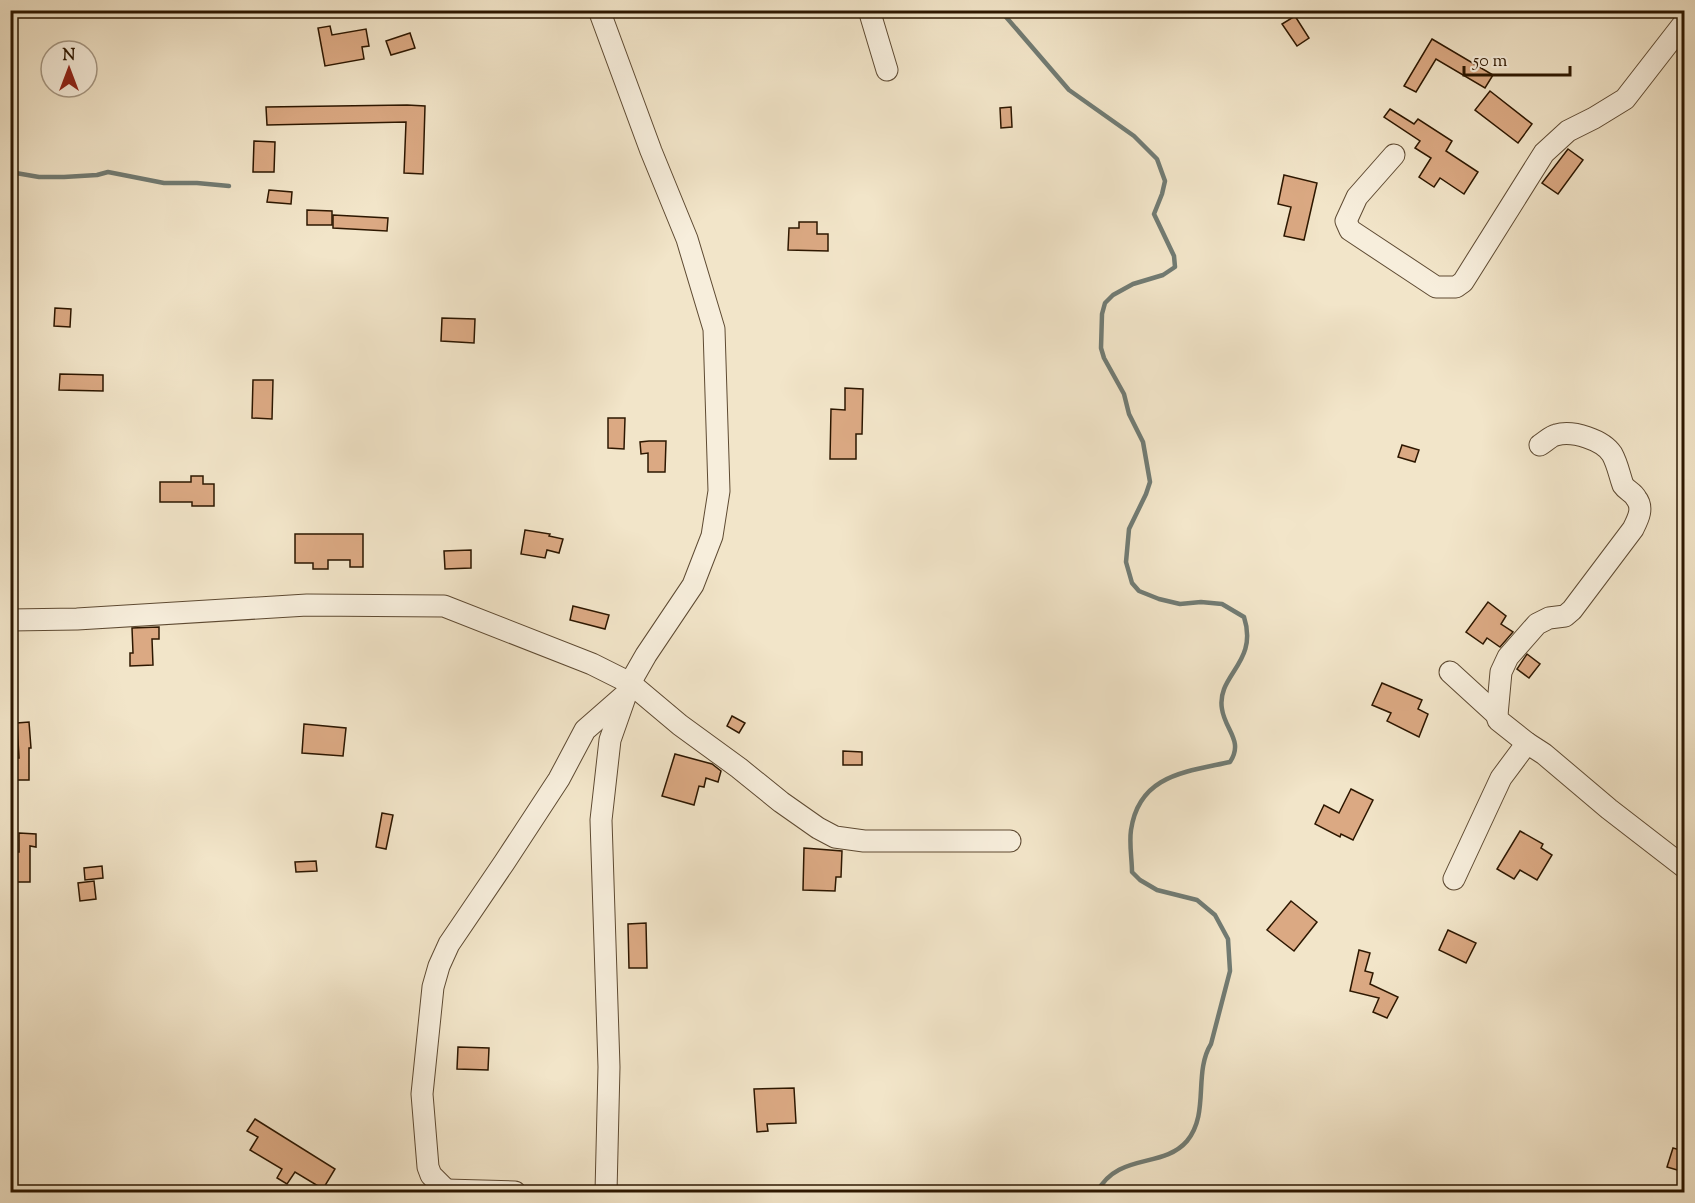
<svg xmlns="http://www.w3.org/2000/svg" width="1695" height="1203" font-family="'Sorts Mill Goudy',serif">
	<rect width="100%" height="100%" fill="#f2e5c9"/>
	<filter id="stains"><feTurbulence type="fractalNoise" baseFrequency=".00333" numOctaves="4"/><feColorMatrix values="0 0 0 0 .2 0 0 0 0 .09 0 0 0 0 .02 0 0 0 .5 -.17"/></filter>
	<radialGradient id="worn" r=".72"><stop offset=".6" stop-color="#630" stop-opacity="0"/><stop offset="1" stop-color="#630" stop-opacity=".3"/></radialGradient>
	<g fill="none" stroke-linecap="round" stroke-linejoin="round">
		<!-- stream -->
		<g stroke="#717b73" stroke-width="4.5">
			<path d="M1000,10l69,80 65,46 23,23 8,22 -3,13 -8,20 20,42 1,11 -12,8 -30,9 -20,11 -8,8 -3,11 -1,34 3,10 20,36 5,20 14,28 7,40 -4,12 -17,35 -3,33 6,21 7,8 20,8 21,5 21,-2 21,2 22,13c15,46 -28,58 -22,92 3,21 22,32 8,53 -45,10 -91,13 -99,68 -2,14 1,29 1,42l8,8 17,10 40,10 18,15 13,24 2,32 -19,73c-18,29 -1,69 -24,97 -24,28 -69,11 -90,51"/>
			<path d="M10,172l29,5h25l33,-2 11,-3 56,11h33l32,3"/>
		</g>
	</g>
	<!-- building -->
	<g fill="#dba983" stroke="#2d1700" stroke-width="1.5">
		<path d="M1295,16l14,22 -12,8 -15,-22z"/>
		<path d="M330,26l2,9 34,-6 3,17 -7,1 2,12 -39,7 -7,-38z"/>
		<path d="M410,33l5,15 -24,7 -5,-14z"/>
		<path d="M1432,39l61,36 -8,13 -49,-29 -20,33 -12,-6z"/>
		<path d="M1490,91l42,33 -14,19 -43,-33z"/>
		<path d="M407,105l18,1 -2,68 -19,-1 2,-51 -139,3 -1,-18z"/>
		<path d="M1011,107l1,20 -11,1 -1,-20z"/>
		<path d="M1390,109l24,15 4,-5 34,22 -6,10 32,21 -14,22 -24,-16 -6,9 -15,-10 12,-19 -16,-10 5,-7 -36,-24z"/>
		<path d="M254,141l21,1 -1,30h-21z"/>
		<path d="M1568,149l15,11 -25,34 -16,-11z"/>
		<path d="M1284,175l33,8 -13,57 -20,-4 7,-29 -13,-3z"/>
		<path d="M269,190l23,2 -1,12 -24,-2z"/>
		<path d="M307,210l25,1v14h-25z"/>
		<path d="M333,215l55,3 -1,13 -54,-3z"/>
		<path d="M799,222h18v12h11v17l-40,-1 1,-22h10z"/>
		<path d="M55,308l16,1 -1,18 -16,-1z"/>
		<path d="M442,318l33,1 -1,24 -33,-2z"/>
		<path d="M60,374l43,1v16l-44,-1z"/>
		<path d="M253,380h20l-1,39 -20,-1z"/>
		<path d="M845,388l18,1 -1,45h-6v25h-26l1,-50 14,1z"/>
		<path d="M608,418h17l-1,31 -16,-1z"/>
		<path d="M649,441h17l-1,31h-17v-19l-7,1 -1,-12z"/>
		<path d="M1402,445l17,5 -4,12 -17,-5z"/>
		<path d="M191,476h12v8h11v22h-22v-4h-32v-20h31z"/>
		<path d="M525,530l25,4 -1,2 14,3 -4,14 -12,-3 -2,8 -24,-4z"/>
		<path d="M295,534h68v33h-13v-7h-22v9h-15v-6h-18z"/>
		<path d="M471,550v18l-26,1 -1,-18z"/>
		<path d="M1488,602l18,14 -5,8 12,8 -13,15 -13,-9 -4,6 -17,-12z"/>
		<path d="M573,606l36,9 -4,14 -35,-9z"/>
		<path d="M159,627v12h-7l1,26 -23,1v-13h3l-1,-25z"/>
		<path d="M1527,654l13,10 -11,14 -12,-9z"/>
		<path d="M1382,683l40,17 -4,9 10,5 -9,23 -32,-16 4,-8 -19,-8z"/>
		<path d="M732,716l13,7 -6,10 -12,-7z"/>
		<path d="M29,722l2,26h-2v32h-15v-22h5l-2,-35z"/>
		<path d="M304,724l42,4 -3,28 -41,-3z"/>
		<path d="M843,751l19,1v13h-19z"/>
		<path d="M675,754l37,10 9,7 -3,11 -12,-4 -2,9 -5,-1 -5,19 -32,-9z"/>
		<path d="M1351,789l22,11 -20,40 -12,-6 -1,3 -25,-13 9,-19 15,8z"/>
		<path d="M382,813l11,2 -7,34 -10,-2z"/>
		<path d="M1520,831l23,13 -2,4 11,7 -15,25 -17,-10 -6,9 -17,-10z"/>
		<path d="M19,833l17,1v13l-6,-1v36h-17v-30h6z"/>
		<path d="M804,848l38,3 -1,26h-5l-1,14 -32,-1z"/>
		<path d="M316,861l1,10 -21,1 -1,-10z"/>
		<path d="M102,866l1,12 -18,2 -1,-12z"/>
		<path d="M94,881l2,18 -16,2 -2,-18z"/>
		<path d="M1291,901l26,21 -23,29 -27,-21z"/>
		<path d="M646,923l1,45h-18l-1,-44z"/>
		<path d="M1448,930l28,13 -10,20 -27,-13z"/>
		<path d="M1359,950l11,3 -5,18 8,2 -3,11 28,13 -11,21 -14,-6 6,-14 -29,-7z"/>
		<path d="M458,1047l31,1 -1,22 -31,-1z"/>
		<path d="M794,1088l2,35 -29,1 1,7 -11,1 -3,-43z"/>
		<path d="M255,1119l80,50 -12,20 -28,-17 -8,12 -10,-6 5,-9 -32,-19 8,-13 -11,-6z"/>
		<path d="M1673,1148l11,3v21l-17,-5z"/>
	</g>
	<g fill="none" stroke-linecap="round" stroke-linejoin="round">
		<!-- minor casing -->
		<g stroke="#5e4a32" stroke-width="23">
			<g id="minor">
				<path d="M599,10l52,141 36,88 27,90 5,162 -7,45 -19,49 -47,70 -16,28 -20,57 -9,80 8,247 -3,125"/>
				<path d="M869,10l18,60"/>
				<path d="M1394,155l-37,42 -11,24 4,9 86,57h20l7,-5 81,-129 24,-22 26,-13 31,-19 59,-76"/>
				<path d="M10,620l67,-1 230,-14 137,1 148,58 38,19 50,42 59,43 42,34 37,26 17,9 29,4h146"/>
				<path d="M1450,672l47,43"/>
				<path d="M1527,743l-29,-23 -1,-5 4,-43 7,-15 29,-33 12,-6 16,-2 7,-6 61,-81c5,-10 11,-21 3,-31 -3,-6 -9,-7 -13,-13 -4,-11 -5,-20 -11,-31 -9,-14 -39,-24 -56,-19 -5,1 -11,7 -16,10"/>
				<path d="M1454,879l47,-101 26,-35 17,11 65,55 75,58"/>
				<path d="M446,1190l-15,-15 -3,-8 -6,-73 11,-107 6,-21 10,-22 55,-81 55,-84 26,-49 40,-35"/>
				<path d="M444,1192l2,-2 69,2"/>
			</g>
		</g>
		<!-- minor -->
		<use href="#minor" stroke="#f7eedc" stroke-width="21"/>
	</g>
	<!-- margin -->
	<rect width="1695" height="1203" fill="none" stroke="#f2e5c9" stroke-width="36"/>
	<rect x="12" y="12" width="1671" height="1179" fill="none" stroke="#2d1700" stroke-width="3"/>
	<rect x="18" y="18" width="1659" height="1167" fill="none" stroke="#2d1700" stroke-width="1.5"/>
	<!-- north arrow -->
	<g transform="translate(69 69)"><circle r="28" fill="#f7eedc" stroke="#a69884" stroke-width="1.5"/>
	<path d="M0-4.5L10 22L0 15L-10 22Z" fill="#8f2418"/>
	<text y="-9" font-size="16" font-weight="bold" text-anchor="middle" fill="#2d1700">N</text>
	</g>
	<!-- scale -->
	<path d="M1464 66v9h106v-9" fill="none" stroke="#2d1700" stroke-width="3"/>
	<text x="1473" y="66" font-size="18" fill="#2d1700" stroke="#f7eedc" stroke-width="4.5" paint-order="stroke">50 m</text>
	<rect width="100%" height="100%" filter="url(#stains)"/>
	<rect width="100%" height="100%" fill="url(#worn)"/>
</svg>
